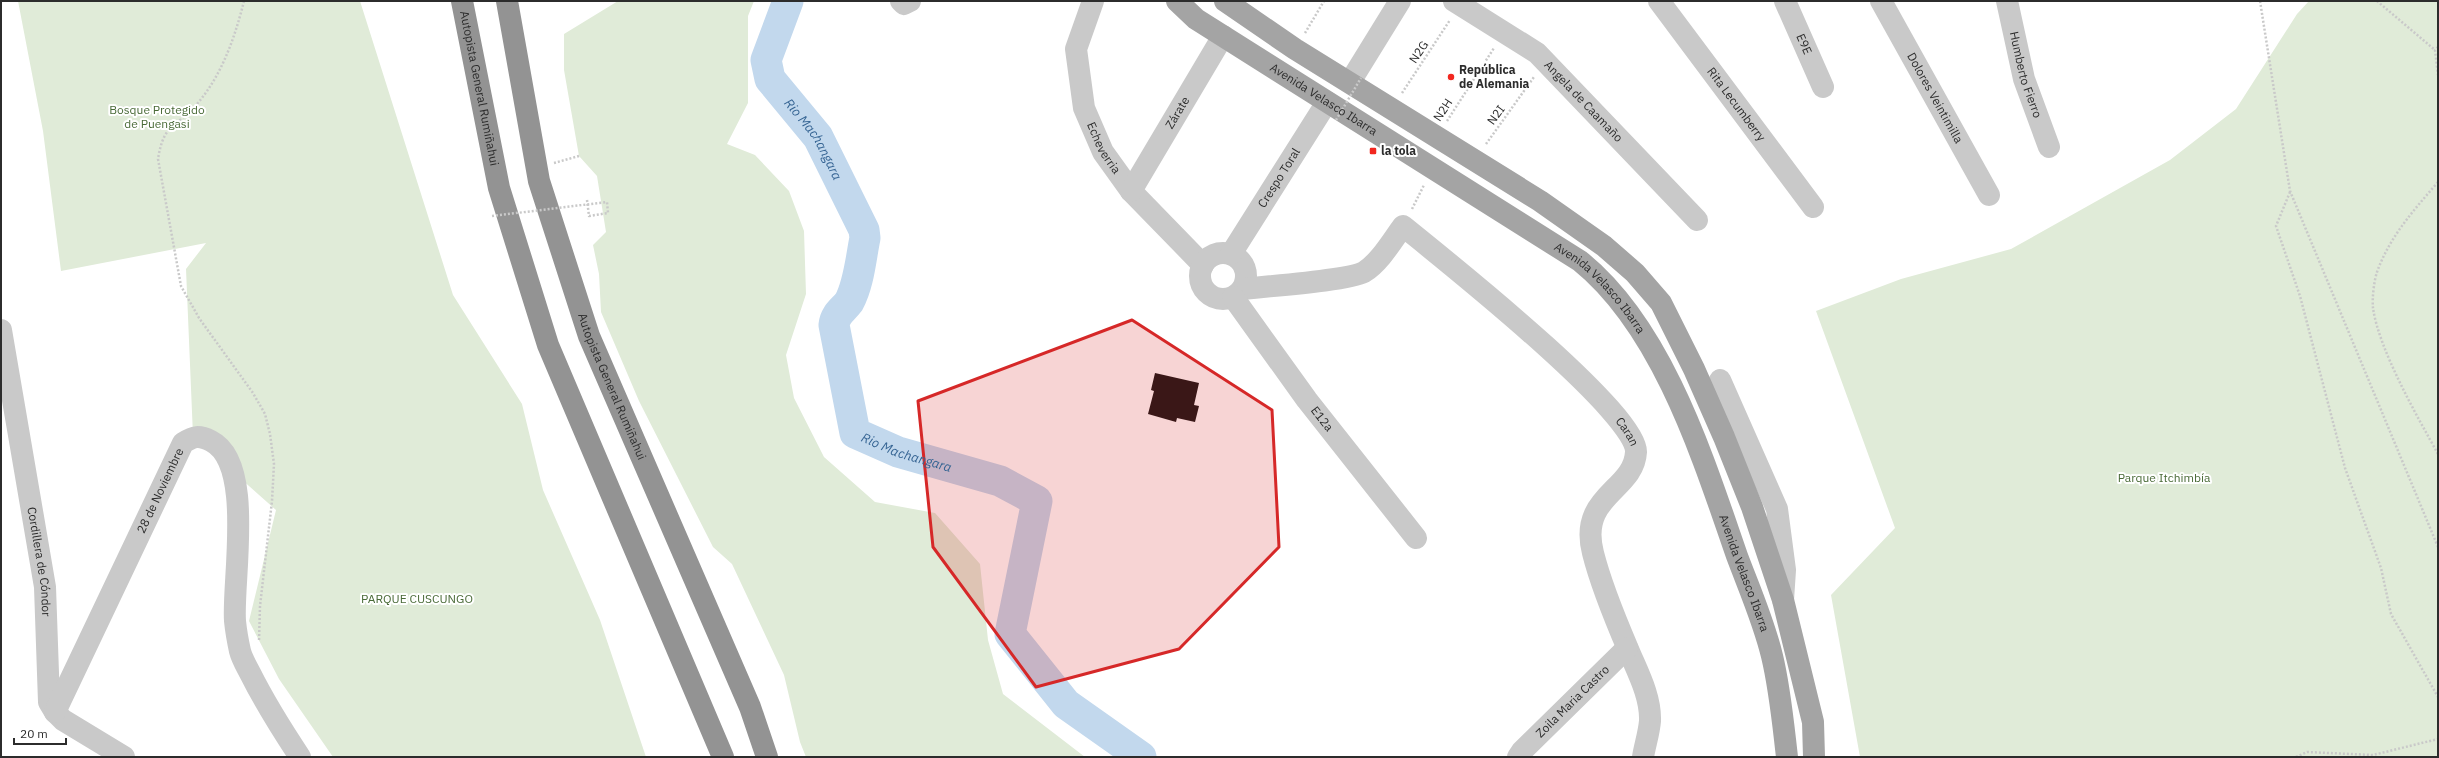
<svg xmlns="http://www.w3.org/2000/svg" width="2439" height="758" font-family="'IBM Plex Sans',sans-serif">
	<rect width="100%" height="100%" fill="#fff"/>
	<!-- green -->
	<g fill="#e0ebd8">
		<path d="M18,1h342l93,294 69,109 21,86 57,130 46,137h-313l-54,-78 -30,-58 27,-111 -83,-74 -7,-167 20,-26 -145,28 -18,-140z"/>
		<path d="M618,1h136l-6,15v87l-21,41 28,11 34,36 15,40 2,63 -20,61 8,43 30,59 51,45 60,11 45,51 8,76 15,54 82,63h-279l-6,-15 -16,-67 -52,-111 -19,-17 -74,-146 -38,-89 -2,-38 -6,-29 13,-13 -9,-56 -18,-20 -15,-86v-36z"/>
		<path d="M2309,1h129v756h-578l-29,-162 64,-67 -79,-217 85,-32 110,-30 159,-89 66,-51 61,-95z"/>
	</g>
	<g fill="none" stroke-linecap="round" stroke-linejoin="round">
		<!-- river -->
		<path stroke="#c2d8ed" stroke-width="31" id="s1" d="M788,1l-22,59 4,19 48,58 46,93 1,8c-4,19 -6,46 -16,64 -6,8 -14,12 -15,23l21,108 43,19 102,29 37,20 -27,133 56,70 75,53"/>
	</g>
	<!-- building -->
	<path fill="#131313" d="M1155,373l44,10 -5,22 5,1 -4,16 -18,-4 -1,4 -28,-8 6,-23 -3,-1z"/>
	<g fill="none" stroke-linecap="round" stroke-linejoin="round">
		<!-- path -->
		<g stroke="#c9c9c9" stroke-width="2.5" stroke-dasharray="2 2" stroke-linecap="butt">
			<path d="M244,1c-9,36 -22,74 -47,103 -20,24 -33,17 -39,55l23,127 18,32 54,75 12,21 5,20 4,30 -2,37 -12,105 -1,35"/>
			<path d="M2260,1l30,190 148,356"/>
			<path d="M2377,1l58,49"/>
			<path d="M1305,33l19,-32"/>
			<path d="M2438,47l-3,3 3,25"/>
			<path d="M1402,93l48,-73"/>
			<path d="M1447,121l47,-73"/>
			<path d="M1486,144l48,-67"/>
			<path d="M554,163l25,-7"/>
			<path d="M2438,182c-24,28 -48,54 -61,90 -3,9 -5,26 -4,36 6,42 44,108 65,146"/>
			<path d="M2290,192l-14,34 24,70 45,172 36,100 10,46 47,83"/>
			<path d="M587,200l2,16 19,-3 -1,-11"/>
			<path d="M1412,209l12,-24"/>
			<path d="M2296,757l11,-5 66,3 65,-16"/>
		</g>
		<!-- minor -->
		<g stroke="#c9c9c9" stroke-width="22">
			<path d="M901,1l3,3 6,-3"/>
			<path id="s2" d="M1093,1l-17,48 8,59 19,44 28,39 72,74"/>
			<path id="s3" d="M1454,1l83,52 160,167"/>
			<path id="s4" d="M1659,1l154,206"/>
			<path id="s5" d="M1785,1l38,86"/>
			<path id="s6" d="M1881,1l108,194"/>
			<path id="s7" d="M2007,1l17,78 25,68"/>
			<path d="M1350,82l50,-81"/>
			<path id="s8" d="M1131,191l92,-155"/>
			<circle cx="1223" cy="276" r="23"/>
			<path id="s9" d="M1231,254l96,-152"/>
			<path id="s10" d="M1243,289c23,-3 104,-8 121,-17 16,-10 28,-31 39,-46 38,31 234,186 233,226 -2,39 -58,43 -43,101 7,28 23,68 35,96 9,22 23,47 22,72 -1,12 -5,24 -7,36"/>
			<path id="s11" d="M1233,297l74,103 109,138"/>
			<path id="s12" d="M1,330l44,257 4,115 6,10 8,8 61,37"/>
			<path d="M1720,380l57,129 8,61 -2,30"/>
			<path id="s13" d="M55,712l128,-269c11,-7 16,-8 28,-2 44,22 21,140 24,180 1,10 3,21 5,30 2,8 7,16 10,22 15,30 32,57 50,84"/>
			<path id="s14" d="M1518,757l4,-6 105,-103"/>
		</g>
		<!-- major -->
		<g stroke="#a4a4a4" stroke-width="22">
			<path id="s15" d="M1177,1l19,18 384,242c83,67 123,197 157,295 12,32 27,66 35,100 8,33 11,67 15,101"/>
			<path d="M1225,1l70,48 245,152 64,45 31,27 26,30 33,66 30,68 28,70 31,93 30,122 1,35"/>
		</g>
		<!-- highway -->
		<g stroke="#939393" stroke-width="22">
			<path id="s16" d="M462,1l37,187 49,157 175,412"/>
			<path id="s17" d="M507,1l32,180 50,155 161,371 17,50"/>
		</g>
		<!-- path-bridge -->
		<g stroke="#c9c9c9" stroke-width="2.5" stroke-dasharray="2 2" stroke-linecap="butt">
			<path d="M1336,120l25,-42"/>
			<path d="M492,216l115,-14"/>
		</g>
	</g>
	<!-- marked area -->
	<path fill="#d62828" fill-opacity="0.2" stroke="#d62828" stroke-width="3" stroke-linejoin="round" d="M1132,320l140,90 7,137 -100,102 -143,38 -103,-140 -15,-146z"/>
	<!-- markers -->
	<g fill="#f2271f" stroke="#fff" stroke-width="1.5">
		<circle cx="1451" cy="77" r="4"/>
		<rect x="1369" y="147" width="8" height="8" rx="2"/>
	</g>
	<g text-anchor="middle" stroke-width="4" stroke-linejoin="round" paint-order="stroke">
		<!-- street labels -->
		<g font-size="12" fill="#2c2c2c" stroke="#fff">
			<text dy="4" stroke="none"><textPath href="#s5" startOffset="47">E9E</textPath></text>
			<text transform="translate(1419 52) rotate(-56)" y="4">N2G</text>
			<text dy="4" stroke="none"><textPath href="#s7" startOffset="76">Humberto Fierro</textPath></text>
			<text dy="4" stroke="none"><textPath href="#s16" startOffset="89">Autopista General Rumiñahui</textPath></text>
			<text dy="4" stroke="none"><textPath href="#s6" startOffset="111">Dolores Veintimilla</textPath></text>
			<text dy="4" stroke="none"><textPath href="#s15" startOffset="177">Avenida Velasco Ibarra</textPath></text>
			<text dy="4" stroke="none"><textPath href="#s3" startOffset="165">Angela de Caamaño</textPath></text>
			<text dy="4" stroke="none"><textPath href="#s4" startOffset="129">Rita Lecumberry</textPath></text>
			<text transform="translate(1443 110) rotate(-57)" y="4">N2H</text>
			<text dy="4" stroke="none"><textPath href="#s8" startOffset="91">Zárate</textPath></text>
			<text transform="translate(1496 115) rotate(-54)" y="4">N2I</text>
			<text dy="4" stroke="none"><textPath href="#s2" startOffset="155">Echeverria</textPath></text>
			<text dy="4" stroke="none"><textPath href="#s9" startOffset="90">Crespo Toral</textPath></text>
			<text dy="4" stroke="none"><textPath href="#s15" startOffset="513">Avenida Velasco Ibarra</textPath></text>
			<text dy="4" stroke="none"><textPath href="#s17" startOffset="401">Autopista General Rumiñahui</textPath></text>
			<text dy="4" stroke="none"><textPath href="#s11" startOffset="151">E12a</textPath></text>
			<text dy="4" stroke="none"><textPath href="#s10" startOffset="488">Caran</textPath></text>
			<text dy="4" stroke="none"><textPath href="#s13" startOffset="245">28 de Noviembre</textPath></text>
			<text dy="4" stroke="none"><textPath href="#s12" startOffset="235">Cordillera de Cóndor</textPath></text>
			<text dy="4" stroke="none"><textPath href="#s15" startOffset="837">Avenida Velasco Ibarra</textPath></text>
			<text dy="4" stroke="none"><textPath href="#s14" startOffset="78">Zoila Maria Castro</textPath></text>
		</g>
		<!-- poi labels -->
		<g font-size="12" font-weight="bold" fill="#2c2c2c" stroke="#fff" text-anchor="start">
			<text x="1459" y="74">República<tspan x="1459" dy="14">de Alemania</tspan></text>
			<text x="1381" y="155">la tola</text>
		</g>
		<!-- park labels -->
		<g font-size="12" fill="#496a37" stroke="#fff">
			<text x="157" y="114">Bosque Protegido<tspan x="157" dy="14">de Puengasi</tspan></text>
			<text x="2164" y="482">Parque Itchimbía</text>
			<text x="417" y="603">PARQUE CUSCUNGO</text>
		</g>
		<!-- water labels -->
		<g font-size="13" font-style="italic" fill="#356493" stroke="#fff">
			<text dy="5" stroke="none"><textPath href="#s1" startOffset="157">Rio Machangara</textPath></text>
			<text dy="5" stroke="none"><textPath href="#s1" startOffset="529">Rio Machangara</textPath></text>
		</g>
	</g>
	<!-- border -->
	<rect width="2439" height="758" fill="none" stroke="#2c2c2c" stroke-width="4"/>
	<!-- scale -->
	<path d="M14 738v6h52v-6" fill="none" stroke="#2c2c2c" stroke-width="2"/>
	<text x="20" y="738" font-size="12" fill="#2c2c2c" stroke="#ffffff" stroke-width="3" paint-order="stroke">20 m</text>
</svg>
